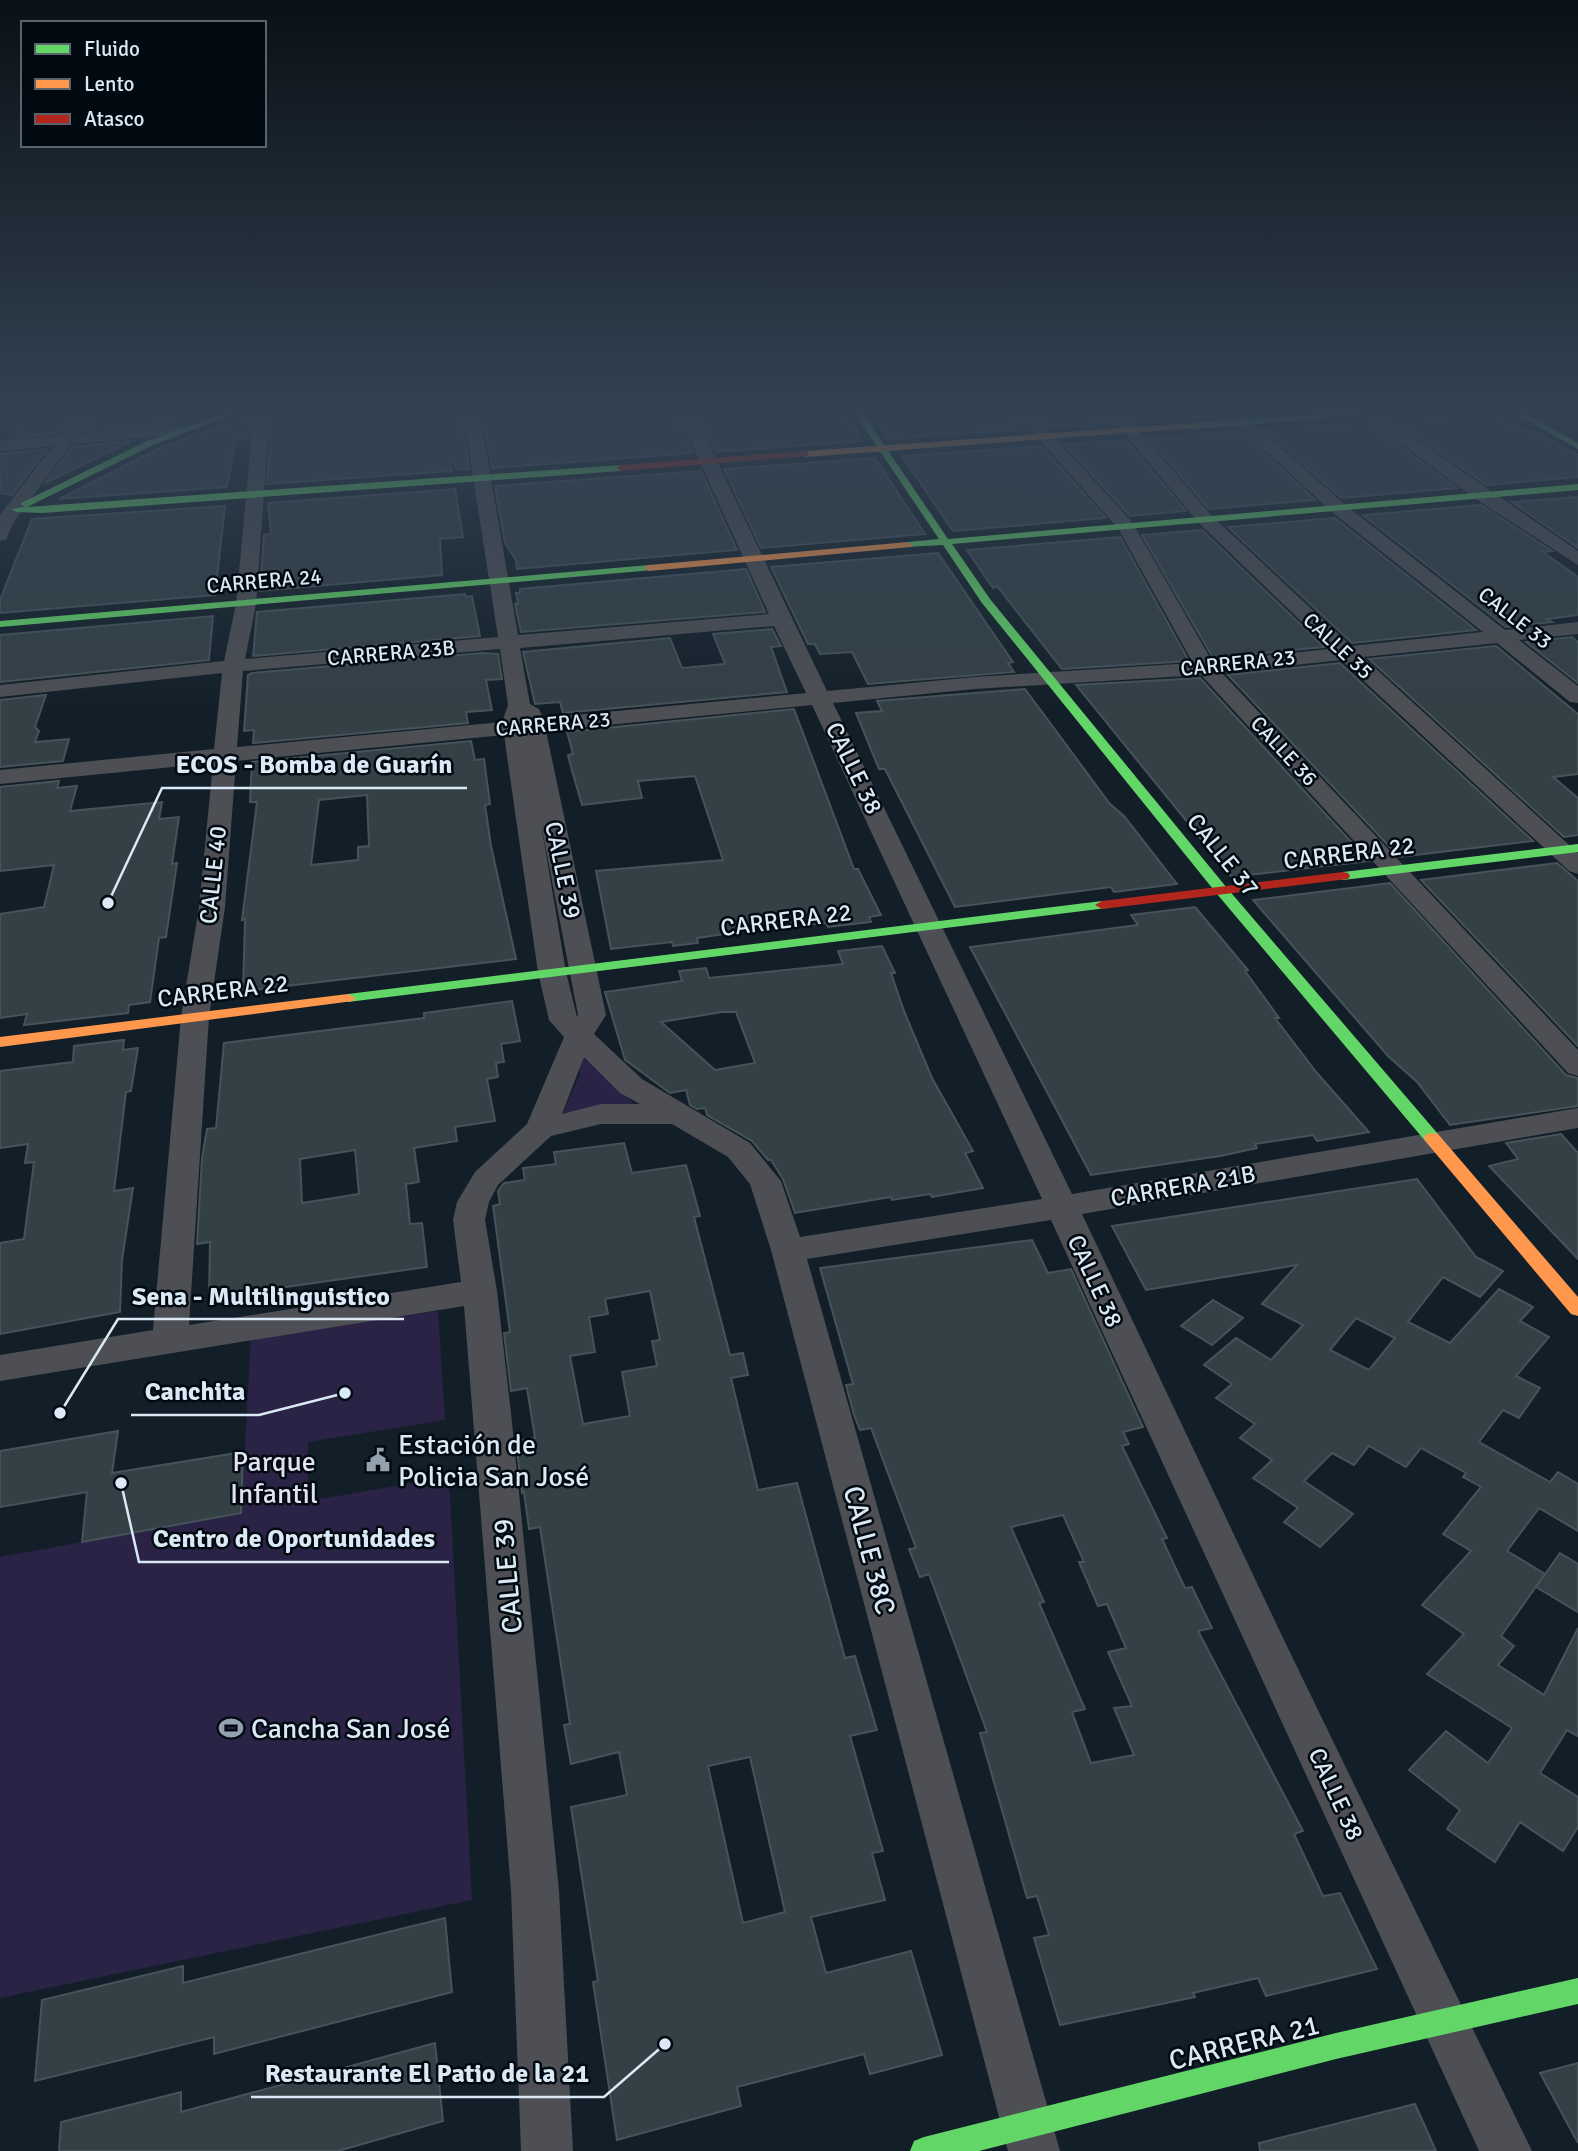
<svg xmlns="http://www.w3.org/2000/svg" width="1578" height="2151" font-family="Signika,sans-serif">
	<rect width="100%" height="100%" fill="#121f28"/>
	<!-- green -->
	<g fill="#2a2345">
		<path d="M580,1053l57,54 -75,8 18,-41z"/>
		<path d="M438,1311l7,109 -137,22v59l141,-24 23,423 -472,98v-441l241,-44 10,-176z"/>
	</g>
	<!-- building -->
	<g fill="#334046" stroke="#46535a" stroke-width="2" fill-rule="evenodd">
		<path d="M28,411h49l-17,22 -51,5z"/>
		<path d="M99,411h114l-30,11 -98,9z"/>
		<path d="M251,411l-2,28 -13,-2 -9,50 -168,12 99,-50 88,-32z"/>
		<path d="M272,411h189l8,58 -11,1 -8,-12 2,13 -185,13z"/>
		<path d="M482,411h192l19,42 -201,15z"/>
		<path d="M696,411l149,1 18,29 -148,11z"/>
		<path d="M870,411h141l16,18 -138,10z"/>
		<path d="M1033,411h70l10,12 -64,5z"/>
		<path d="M1125,411l96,2 2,2 -89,6z"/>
		<path d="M1491,412l35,19h8l44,24v22l-91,8 -95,-65z"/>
		<path d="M1367,422l90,66 -116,10 -77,-69z"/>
		<path d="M1241,431l74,69 -106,9 -61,-71z"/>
		<path d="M1126,440l60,71 -56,5 -66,-72z"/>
		<path d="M132,441l-87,42 27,-36z"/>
		<path d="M1041,446l65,72 -153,13 -51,-75z"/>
		<path d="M47,449l-35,46 -12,-2v-39z"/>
		<path d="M875,458l50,76 -164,14 -37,-79z"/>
		<path d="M701,471l36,79 -220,19 -1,-9 -11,-17 -10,-57z"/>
		<path d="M455,489l8,48 -23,2 2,36 -182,16 4,-56 7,-1 -3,-31z"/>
		<path d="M1578,497v51l-66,-46z"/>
		<path d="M1481,505l71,46 -9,1 35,25v38l-31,4 5,3 -46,5 -143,-112z"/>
		<path d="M225,506l-10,89 -215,18v-13l32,-81z"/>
		<path d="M1335,518l141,112 -124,13 -124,-116z"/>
		<path d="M1202,530l122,117 -111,11 -71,-123z"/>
		<path d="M1120,537l69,124 -127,8 -65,-83 -4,2 -26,-38z"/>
		<path d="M938,553l75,109 -5,1 6,9 -146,12 -16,-32 -32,2 -5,-10h-7l-37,-77z"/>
		<path d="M746,569l19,43 -244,20 -6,-28h3l-2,-11h4v-4z"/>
		<path d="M465,594l1,3 6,-1 8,40 -227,20 4,-44z"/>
		<path d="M213,616l-4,44 -209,22v-47z"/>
		<path d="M772,629l9,17 -10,1 16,45 -224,21 -3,-11 -25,2 -12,-52 147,-14 12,30 43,-4 -12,-30z"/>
		<path d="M1572,637l6,5v41l-52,-41z"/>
		<path d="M1496,646l82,68v60l-25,3 25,21v37l-14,2 -195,-178z"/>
		<path d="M483,653l15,1 4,25 -16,1 6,30 -26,2 2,11 -215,20 1,-13 -10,1 4,-56 4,-2z"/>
		<path d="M1340,663l193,178 -134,16 -171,-182z"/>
		<path d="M1200,678l169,183 -137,16 -156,-192z"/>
		<path d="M1025,689l85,115 14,12 53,68 -63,8 -3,-5 -156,20 -70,-138h-6l-23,-56 26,-2 -5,-10z"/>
		<path d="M46,695l-11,32 4,4 -4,11 34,-3 -6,22 -63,6v-67z"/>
		<path d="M794,709l60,160h4l23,46 -12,2 2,5 -43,5 -2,-4 -13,1 -2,-4 -60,7 1,3 -55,8 1,5 -25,3 -1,-4 -61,7 -15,-78 127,-11 -28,-84 -57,5 4,17 -60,7 -11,-38 -3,-12 5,-1 -6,-22z"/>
		<path d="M471,741l4,19 9,-1 6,45 -5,1 6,41 25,113 -273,32 2,-72 -3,1 15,-118h-7l2,-40zM367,795l2,51 -11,1v13l-47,5 8,-65z"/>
		<path d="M59,781l-2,7 20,-2 -7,25 92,-9 -3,17 20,-2 -7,47 5,-1 -11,74 -7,1 -9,64 -21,3 -1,8 -104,12 3,-11 -27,4v-104l44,-7 10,-42 -54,6v-84z"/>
		<path d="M1557,863l21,18v165l-157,-166z"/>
		<path d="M1390,883l176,192 12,3v28l-128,19 -33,-43 -29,-26 -135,-156z"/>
		<path d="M1195,907l53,63 -3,1 34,47h-4l42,55 52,59 -52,9 -4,-6 -58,9 2,4 -37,8 -129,19 -121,-228 168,-22 -7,-10z"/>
		<path d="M882,946l13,27h-4l13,38 28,67 41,73 -8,2 18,35 -51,9 -2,-3 -38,6 -1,-3 -96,16 -12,-34 -12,-19h-3l-16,-19 -45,-26 -2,-7 -8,1 -7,-4 -4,-15 -16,3 -45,-33 -20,-68 77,-11 -3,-10 27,-3 3,10 134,-14 -5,-13zM722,1012h14l19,51 -40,7 -54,-48z"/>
		<path d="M512,1001l8,40 -19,3 3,18 -8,1 2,14 -11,2 8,42 -40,6 2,14 -43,7 5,34 -13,2 4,40 12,-1 5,44 -218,31 1,-56 -13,2 5,-86 5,-29 9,-1 8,-85 200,-25v-5zM355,1150l4,44 -57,9 -2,-44z"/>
		<path d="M124,1040l-1,10 15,-2 -7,43 -5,1 -12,99 19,-3 -11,72 -2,52 -120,22v-91l24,-4 10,-77 -9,1 3,-19 -28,4v-77l73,-9 1,-16z"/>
		<path d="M1561,1134l17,19v106l-89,-93 29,-7 -12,-16z"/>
		<path d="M624,1143l8,30 54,-8 14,51 -6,1 36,138 13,-2 5,22 -17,3 27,112 39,-7 48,175 10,-2 22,74 -27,6 33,115 -11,2 13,47 -74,17 15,56 85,-22 31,104 -72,19 -6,-20 -127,33 4,19 -124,34 -24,-158 5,-1 -27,-174 56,-12 -8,-43 -48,12 -7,-39 6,-1 -30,-197 -11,2 -5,-37 -2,1 -6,-52 19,-3 -8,-50 -16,3 -7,-58 6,-1 -17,-126 7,-2 -2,-13 6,-8 21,-3 -2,-12 33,-4 -2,-12zM650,1291l10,49 -8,1 5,25 -35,6 8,44 -47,8 -13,-68 25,-4 -6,-35 19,-3 -3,-15zM750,1757l35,155 -42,11 -35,-157z"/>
		<path d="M1417,1179l59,78 27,14 -23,26 -37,-20 -35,45 42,21 49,-54 34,18 -13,14 29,16 -33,39 24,12 -21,30 -16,-8 -24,32 71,40 8,-10 20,12v47l-39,-23 -32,43 38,23 -44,62 13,10 -16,19 46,30 34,-67v108l-11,-6 -27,43 38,24v30l-15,24 -43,-29 -25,40 -48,-33 13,-19 -51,-40 37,-39 42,32 24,-35 -85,-54 37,-40 -42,-29 49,-54 -28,-17 38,-47 -18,-10 3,-4 -45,-25 -15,19 -37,-21 -15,19 -22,-12 -28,28 49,33 -33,33 -36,-25 14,-14 -45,-30 19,-18 -32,-22 15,-14 -39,-26 16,-14 -28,-19 32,-27 35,22 32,-35 -41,-21 35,-39 -151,25 -34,-64zM1356,1318l39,20 -26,32 -39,-20z"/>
		<path d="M1032,1240l16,33 23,-4 72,158 -20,5 6,12 -7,2 45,92 -5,1 23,49 7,-1 20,41 -14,3 105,200 -9,3 29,62 17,-3 37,76 -111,27 -8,-18 -65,15 2,4 -135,28 -26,-87 15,-3 -12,-39 -10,2 -47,-165 7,-1 -58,-158 -9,3 -11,-28 7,-1 -45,-120 -11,2 -6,-15 -8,-30 7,-1 -33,-116zM1063,1515l21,47h-5l19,44 9,-2 19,44 -18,4 24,54 -18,2 20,47 -43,8 -19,-51 13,-3 -46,-106 5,-1 -33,-75z"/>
		<path d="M1213,1300l30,18 -31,27 -31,-19z"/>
		<path d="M118,1431l-6,42 131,-21 -2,61 -159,29 5,-50 -87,15v-56z"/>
		<path d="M1560,1553l18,11v48l-42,-25z"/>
		<path d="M445,1918l7,74 -238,62v-17l-179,44 7,-81 141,-34v17z"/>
		<path d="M435,2043l8,78 -105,30h-279l2,-29 120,-30v20z"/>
		<path d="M1578,2063v80l-38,-70z"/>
		<path d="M1415,2104l21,47h-176l-1,-8z"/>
	</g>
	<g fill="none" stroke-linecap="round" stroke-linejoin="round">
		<!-- street -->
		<g fill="#4d4f54" fill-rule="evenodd">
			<path d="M80,411h16l-17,23 104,-10 8,5 -8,5 -112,10 -57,77 -8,19 -6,1v-26l53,-69 -53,5v-10l61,-5z"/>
			<path d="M254,411h16l-14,193 -11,55 253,-22 -35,-226h16l39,224 251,-21 -92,-203h16l134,280 148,-14 218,-14 -75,-135 -104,-117h16l102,111 80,139 118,-12 -131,-126 -93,-112h16l89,104 140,131 132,-14 -151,-120 -109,-101h17l104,93 161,126 73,-8v12l-59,6 59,46v17l-8,-1 -73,-59 -134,14 215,196v21l-9,-3 -228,-211 -119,13 356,377v26l-10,-3 -367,-398 -226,14 -142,14 239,491 506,-86v20l-496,86 201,424 249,513h-53l-428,-931 -244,39 253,892h-52l-237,-901 -21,-66 -22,-27 -56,-33h-71l-50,12 -53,49 -9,17 -4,18 12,71 14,122 48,478 14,260h-52l-10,-260 -47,-585 -464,75v-26l153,-25 28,-313 18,-110 14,-144 -213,21v-14l214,-21 8,-76 -222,24v-12l224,-24 12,-57zM774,626l32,67 -263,25 -4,-9 -9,-5 -10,-56zM500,649l8,56 -6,17 -265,25 6,-76zM812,705l230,494 -242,38 -19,-56 -31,-38 -108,-64 -48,-45 12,-19 -60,-284zM504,735l34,237 11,48 15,17 -37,87 -52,48 -18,30 -4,18 8,62 -272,43 20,-308 16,-110 11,-146zM541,824l37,191 -1,2 -11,-45zM584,1057l36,36 20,11h-39l-39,10z"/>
			<path d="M1357,411h18l203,140v14l-102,-66z"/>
		</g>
		<!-- fast -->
		<g fill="#63d668" fill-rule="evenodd">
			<path d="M231,411h11l-89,34 -126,62 594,-42 4,3 -4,3 -579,42 -26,-1 -5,-3 14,-2 -4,-3 2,-2 124,-61z"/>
			<path d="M853,411h8l87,128 630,-55v6l-626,54 38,55 237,289 211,246 2,4 -2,4h-12l-209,-248 -235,-291 -39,-58 -38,2 -2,-2 5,-3 31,-3z"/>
			<path d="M1362,411h35l-4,2 -200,16 -4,-3 4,-3z"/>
			<path d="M1510,411h10l58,32v6z"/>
			<path d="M649,565l5,3 -1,2 -653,57v-6z"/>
			<path d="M1578,844v8l-235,28 -7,-4 7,-4z"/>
			<path d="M1102,901l7,4 -2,3 -759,94 -7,-4 7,-4z"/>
			<path d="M1578,1978v26l-242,55 -357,92h-69l4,-10 10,-4 412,-104z"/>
		</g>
		<!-- slow -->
		<g fill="#ff974d" fill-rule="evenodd">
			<path d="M1193,423l3,1v4l-391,29 -4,-3 4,-3z"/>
			<path d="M908,542l5,3 -2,2 -262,24 -5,-3 5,-3z"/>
			<path d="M348,994l7,4 -2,3 -353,46v-10z"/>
			<path d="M1432,1133l6,1 140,163v19l-7,-2 -145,-172 -2,-4 2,-4z"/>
		</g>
		<!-- jam -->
		<g fill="#b3261e" fill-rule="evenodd">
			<path d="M805,451l3,1v4l-187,15 -4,-3 4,-3z"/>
			<path d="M1343,872l5,1 2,3 -2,3 -246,30 -7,-4 7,-4z"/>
		</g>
	</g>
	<!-- sky -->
	<linearGradient id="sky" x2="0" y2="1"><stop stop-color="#0a1116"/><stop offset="0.58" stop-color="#334253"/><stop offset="1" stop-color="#334253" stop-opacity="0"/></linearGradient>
	<rect width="1578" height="712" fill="url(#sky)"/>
	<!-- icons -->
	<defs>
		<g id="civic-bare" transform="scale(1.89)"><path d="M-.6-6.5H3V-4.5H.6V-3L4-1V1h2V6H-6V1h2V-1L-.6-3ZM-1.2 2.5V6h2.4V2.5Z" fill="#94a2ad" stroke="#020a11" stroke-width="2.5" paint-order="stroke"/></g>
		<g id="stadium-bare" transform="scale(1.89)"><path d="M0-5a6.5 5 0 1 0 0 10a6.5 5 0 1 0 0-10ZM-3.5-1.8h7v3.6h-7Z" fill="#94a2ad" stroke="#020a11" stroke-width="2.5" paint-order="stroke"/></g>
	</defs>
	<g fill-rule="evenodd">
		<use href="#civic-bare" x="378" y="1460"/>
		<use href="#stadium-bare" x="231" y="1728"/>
	</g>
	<g text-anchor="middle" stroke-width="5" stroke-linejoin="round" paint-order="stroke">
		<!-- far-street labels -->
		<g font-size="21" fill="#dae9f5" stroke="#020a11">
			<text transform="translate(264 581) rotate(-5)" y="7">CARRERA 24</text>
			<text transform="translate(1515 618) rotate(38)" y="7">CALLE 33</text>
			<text transform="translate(1338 646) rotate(43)" y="7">CALLE 35</text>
			<text transform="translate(391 653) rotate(-5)" y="7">CARRERA 23B</text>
			<text transform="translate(1238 663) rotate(-6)" y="7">CARRERA 23</text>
			<text transform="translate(553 724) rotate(-5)" y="7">CARRERA 23</text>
			<text transform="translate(1284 751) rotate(47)" y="7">CALLE 36</text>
		</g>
		<!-- street labels -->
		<g font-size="24" fill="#dae9f5" stroke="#020a11">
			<text transform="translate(854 768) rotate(64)" y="8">CALLE 38</text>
			<text transform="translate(1349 853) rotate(-7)" y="8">CARRERA 22</text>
			<text transform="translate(1223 855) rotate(51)" y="8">CALLE 37</text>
			<text transform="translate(563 870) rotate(78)" y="8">CALLE 39</text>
			<text transform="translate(213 875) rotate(-84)" y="8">CALLE 40</text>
			<text transform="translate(786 920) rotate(-7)" y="8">CARRERA 22</text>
			<text transform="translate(223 991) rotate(-7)" y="8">CARRERA 22</text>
			<text transform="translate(1183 1186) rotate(-10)" y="8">CARRERA 21B</text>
			<text transform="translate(1095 1281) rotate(65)" y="8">CALLE 38</text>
			<text transform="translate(1336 1794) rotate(65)" y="8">CALLE 38</text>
		</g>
		<!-- near-poi labels -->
		<g font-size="28" fill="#dae9f5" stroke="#020a11" text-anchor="start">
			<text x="398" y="1454">Estación de<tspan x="398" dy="32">Policia San José</tspan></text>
			<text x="251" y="1738">Cancha San José</text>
		</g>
		<!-- near-park labels -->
		<g font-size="28" fill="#e3e0f1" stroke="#020a11">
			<text x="274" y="1471">Parque<tspan x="274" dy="32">Infantil</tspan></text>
		</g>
		<!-- near-street labels -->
		<g font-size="28" fill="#dae9f5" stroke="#020a11">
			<text transform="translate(870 1550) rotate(75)" y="10">CALLE 38C</text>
			<text transform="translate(507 1576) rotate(-95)" y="10">CALLE 39</text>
			<text transform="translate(1244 2042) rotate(-14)" y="10">CARRERA 21</text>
		</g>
	</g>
	<!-- callouts -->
	<path fill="none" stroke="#dae9f5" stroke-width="2.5" d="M108 903L162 788H467M60 1413L118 1319H404M345 1393L259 1415H131M121 1483L139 1562H449M665 2044L604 2097H251"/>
	<g fill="#dae9f5" stroke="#020a11" stroke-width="2.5">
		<circle cx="108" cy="903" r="7"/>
		<circle cx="60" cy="1413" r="7"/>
		<circle cx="345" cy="1393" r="7"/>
		<circle cx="121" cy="1483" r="7"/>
		<circle cx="665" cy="2044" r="7"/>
	</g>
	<g font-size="26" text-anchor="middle" font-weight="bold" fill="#dae9f5" stroke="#020a11" stroke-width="5" stroke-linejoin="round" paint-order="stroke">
		<text x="314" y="773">ECOS - Bomba de Guarín</text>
		<text x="261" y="1305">Sena - Multilinguistico</text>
		<text x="195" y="1400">Canchita</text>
		<text x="294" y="1547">Centro de Oportunidades</text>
		<text x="427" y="2082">Restaurante El Patio de la 21</text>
	</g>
	<!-- legend -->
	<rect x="21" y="21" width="245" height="126" fill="#020a11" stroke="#58636c" stroke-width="2"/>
	<rect x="35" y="44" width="35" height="10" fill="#63d668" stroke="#58636c" stroke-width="2"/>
	<text x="84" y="56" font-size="21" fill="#dae9f5">Fluido</text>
	<rect x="35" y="79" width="35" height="10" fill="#ff974d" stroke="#58636c" stroke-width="2"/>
	<text x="84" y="91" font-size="21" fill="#dae9f5">Lento</text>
	<rect x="35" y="114" width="35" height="10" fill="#b3261e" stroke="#58636c" stroke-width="2"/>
	<text x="84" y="126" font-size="21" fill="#dae9f5">Atasco</text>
</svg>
